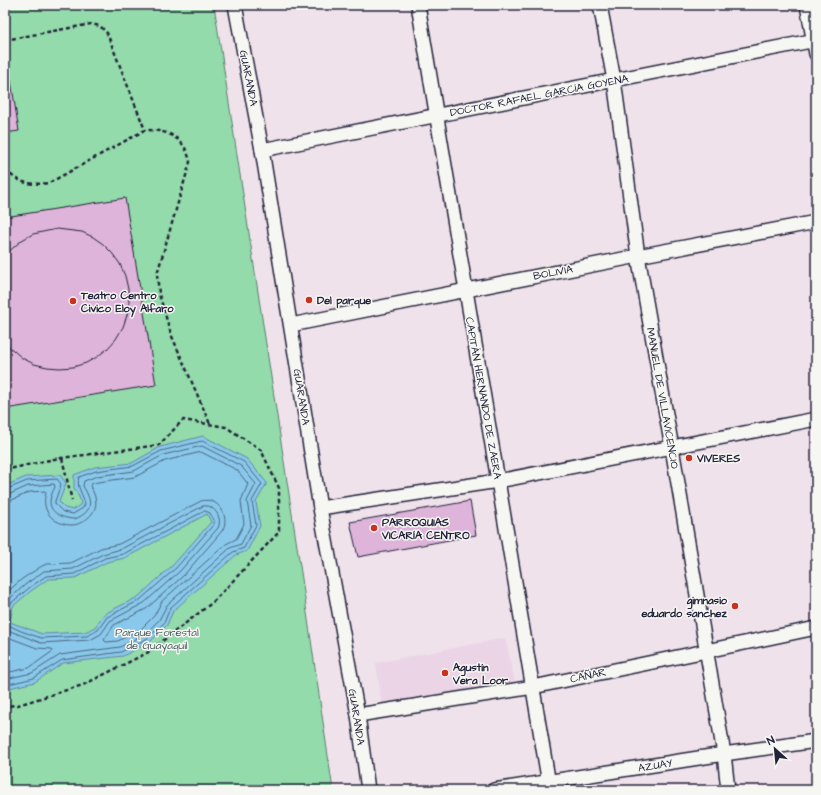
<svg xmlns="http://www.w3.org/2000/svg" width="821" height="795" font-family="'Architects Daughter',sans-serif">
	<rect width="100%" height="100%" fill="#efe2eb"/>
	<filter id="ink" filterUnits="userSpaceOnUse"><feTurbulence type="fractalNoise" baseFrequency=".025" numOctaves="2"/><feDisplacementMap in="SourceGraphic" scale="8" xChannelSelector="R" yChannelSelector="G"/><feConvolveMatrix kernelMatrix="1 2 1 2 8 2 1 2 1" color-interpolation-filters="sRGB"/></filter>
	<g filter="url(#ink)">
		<!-- built -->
		<path fill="#ead4e6" d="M505,638l10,45 -133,22 -6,-42z"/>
		<!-- green -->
		<path fill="#93dbaa" stroke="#5a7e72" d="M5,5h209l88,574 31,211h-328z"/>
		<!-- water -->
		<path fill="#89c8ea" stroke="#6086a4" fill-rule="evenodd" d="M203,436l44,23 20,24 -11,19 4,24 -13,25 -11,4 -63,56 -6,14 -17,17 -27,14 -60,7 -28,19 -30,7v-203l21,-9 34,-2 6,8 -7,19 6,6 8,2 8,-6 -2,-7 -5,-9v-13l21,-8 37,-4 28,-16zM207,514l4,8 -38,43 -35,32 -34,17 -9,13 -10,5 -43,2 -32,-12 3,-16 18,-15 17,-12 27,-1 32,-16 18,-4z"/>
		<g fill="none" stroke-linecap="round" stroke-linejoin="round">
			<!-- shore -->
			<g stroke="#4b6481" stroke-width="1">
				<path d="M5,490l22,-9 30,-2 4,5 -6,17v3l8,8 10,2 10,-6 2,-4c-2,-10 -9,-17 -6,-27l17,-6 37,-5 28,-15 41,-10 42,21 18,22 -10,17 4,24 -12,23 -11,4 -63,56 -6,15 -16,15 -27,14 -59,8 -28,18 -29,7"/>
				<path d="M5,495l5,-1 18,-8 26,-2 1,3c-2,4 -5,10 -5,15 0,12 15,17 25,17 19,-8 17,-18 8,-33l1,-5 13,-5 37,-5 29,-16 39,-9 39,20 15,18 -9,17 4,24 -10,19 -11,4 -63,57 -8,15 -14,14 -25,13 -60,8 -28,18 -27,6"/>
				<path d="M5,501l7,-1 18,-8 15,-1 1,2c-6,18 8,32 26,32 5,0 8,-2 12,-4 14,-10 15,-20 6,-35l1,-2 7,-2 37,-5 30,-16 36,-9 36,18 11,14 -7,17 3,23 -8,15 -10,5 -64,57 -8,15 -13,13 -23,12 -12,1 -2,-2 10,-15 32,-16 37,-33 39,-45c9,-14 -4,-35 -21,-30l-82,43 -18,4 -30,15 -24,1 -5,2 -20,13 -17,15"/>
				<path d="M205,511l5,2 4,7v4l-38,44 -36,32 -33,17 -9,13 -11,6 -46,2 -20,-7 -15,-7v-4l4,-16 19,-16 17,-12 28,-2 31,-16 18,-4z"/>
				<path d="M5,603l21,-19 18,-13 29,-2 30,-15 18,-5 82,-43c11,-2 20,12 15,22l-38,43 -36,32 -34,18 -9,13 -11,6 -49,3 -36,-14"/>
				<path d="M5,636l32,12 15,1 1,2 -24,17 -24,5"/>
			</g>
		</g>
		<!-- building -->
		<g fill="#deb4da" stroke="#22223b">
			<path d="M5,43l14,88 -14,2z"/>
			<path d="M125,198l31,187 -151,24v-192z"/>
			<path d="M57,229l25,3 11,5 10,7 9,9 8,11 5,12 3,13 1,13 -2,13 -4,12 -7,12 -9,10 -10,8 -11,6 -13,4 -13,1 -13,-1 -13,-3 -12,-6 -17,-15v-88l17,-15 11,-6z"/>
			<path d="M470,501l6,34 -118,22 -8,-35z"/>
		</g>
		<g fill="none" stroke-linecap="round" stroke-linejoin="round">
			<!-- street casing -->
			<g stroke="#22223b" stroke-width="16">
				<g id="street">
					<path d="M235,5l27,145 58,358 38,207 10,75"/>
					<path d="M418,5l132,785"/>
					<path d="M600,5l14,75 24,176 34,192 52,306 4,36"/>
					<path d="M807,5l9,49"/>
					<path d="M262,150l554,-110"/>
					<path d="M291,325l347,-69 178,-34"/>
					<path d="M320,508l178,-27 318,-62"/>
					<path d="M358,715l175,-28 283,-59"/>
					<path d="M494,790l230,-36 92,-13"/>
				</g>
			</g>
			<!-- path -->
			<g stroke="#22223b" stroke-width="2.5" stroke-dasharray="4 3" stroke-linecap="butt">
				<path d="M5,40l86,-16 9,2 7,7 38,97"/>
				<path d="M5,170c16,14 23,15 44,13l96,-53c24,0 40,8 45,32l-33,112 2,20 12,40 39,90"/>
				<path d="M62,458l10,43"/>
				<path d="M5,470l49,-11 105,-14 24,-25 43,7 35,23 18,38v44l-66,70 -66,51 -64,32 -65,20 -13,1"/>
			</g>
			<!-- street -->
			<use href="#street" stroke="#f6f6f2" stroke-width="13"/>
		</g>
	</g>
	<!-- markers -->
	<g fill="#c8321e" stroke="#f6f6f2" stroke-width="1.5">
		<circle cx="309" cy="300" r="4"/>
		<circle cx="73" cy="301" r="4"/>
		<circle cx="689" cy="458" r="4"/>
		<circle cx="374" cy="528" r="4"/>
		<circle cx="735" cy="606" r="4"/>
		<circle cx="445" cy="673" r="4"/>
	</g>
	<g text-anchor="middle" stroke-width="3" stroke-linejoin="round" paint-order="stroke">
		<!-- street labels -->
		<g font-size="11" fill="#22223b" stroke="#f6f6f2">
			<text transform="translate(249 78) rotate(79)" y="4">GUARANDA</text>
			<text transform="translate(539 95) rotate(-11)" y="4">DOCTOR RAFAEL GARCÍA GOYENA</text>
			<text transform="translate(553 272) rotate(-11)" y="4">BOLIVIA</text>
			<text transform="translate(302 397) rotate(81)" y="4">GUARANDA</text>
			<text transform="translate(484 398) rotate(80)" y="4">CAPITÁN HERNANDO DE ZAERA</text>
			<text transform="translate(663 398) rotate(80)" y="4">MANUEL DE VILLAVICENCIO</text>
			<text transform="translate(588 675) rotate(-12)" y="4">CAÑAR</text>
			<text transform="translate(357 717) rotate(81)" y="4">GUARANDA</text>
			<text transform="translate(655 765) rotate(-9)" y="4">AZUAY</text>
		</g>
		<!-- poi labels -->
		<g font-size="11" font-weight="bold" fill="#22223b" stroke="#f6f6f2" text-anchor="start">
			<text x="81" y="299">Teatro Centro<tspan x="81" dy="13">Civico Eloy Alfaro</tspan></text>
			<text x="317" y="304">Del parque</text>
			<text x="697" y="462">VIVERES</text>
			<text x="382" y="526">PARROQUIAS<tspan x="382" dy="13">VICARÍA CENTRO</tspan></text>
			<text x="727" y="604" text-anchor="end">gimnasio<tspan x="727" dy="13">eduardo sanchez</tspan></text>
			<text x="453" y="671">Agustín<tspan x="453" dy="13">Vera Loor</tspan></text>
		</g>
		<!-- park labels -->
		<g font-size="11" fill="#445a5c" stroke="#f6f6f2">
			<text x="157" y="636">Parque Forestal<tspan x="157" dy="13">de Guayaquil</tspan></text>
		</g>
	</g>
	<!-- margin -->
	<rect width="821" height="795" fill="none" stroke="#f6f6f2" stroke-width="20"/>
	<rect x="10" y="10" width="801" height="775" fill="none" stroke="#22223b" stroke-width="1.5" filter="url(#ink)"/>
	<!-- north arrow -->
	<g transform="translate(775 749) rotate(333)" stroke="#f6f6f2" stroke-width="3" paint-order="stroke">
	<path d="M0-3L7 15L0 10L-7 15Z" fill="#22223b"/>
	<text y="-6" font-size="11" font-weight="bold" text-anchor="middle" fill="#22223b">N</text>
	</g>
</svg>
